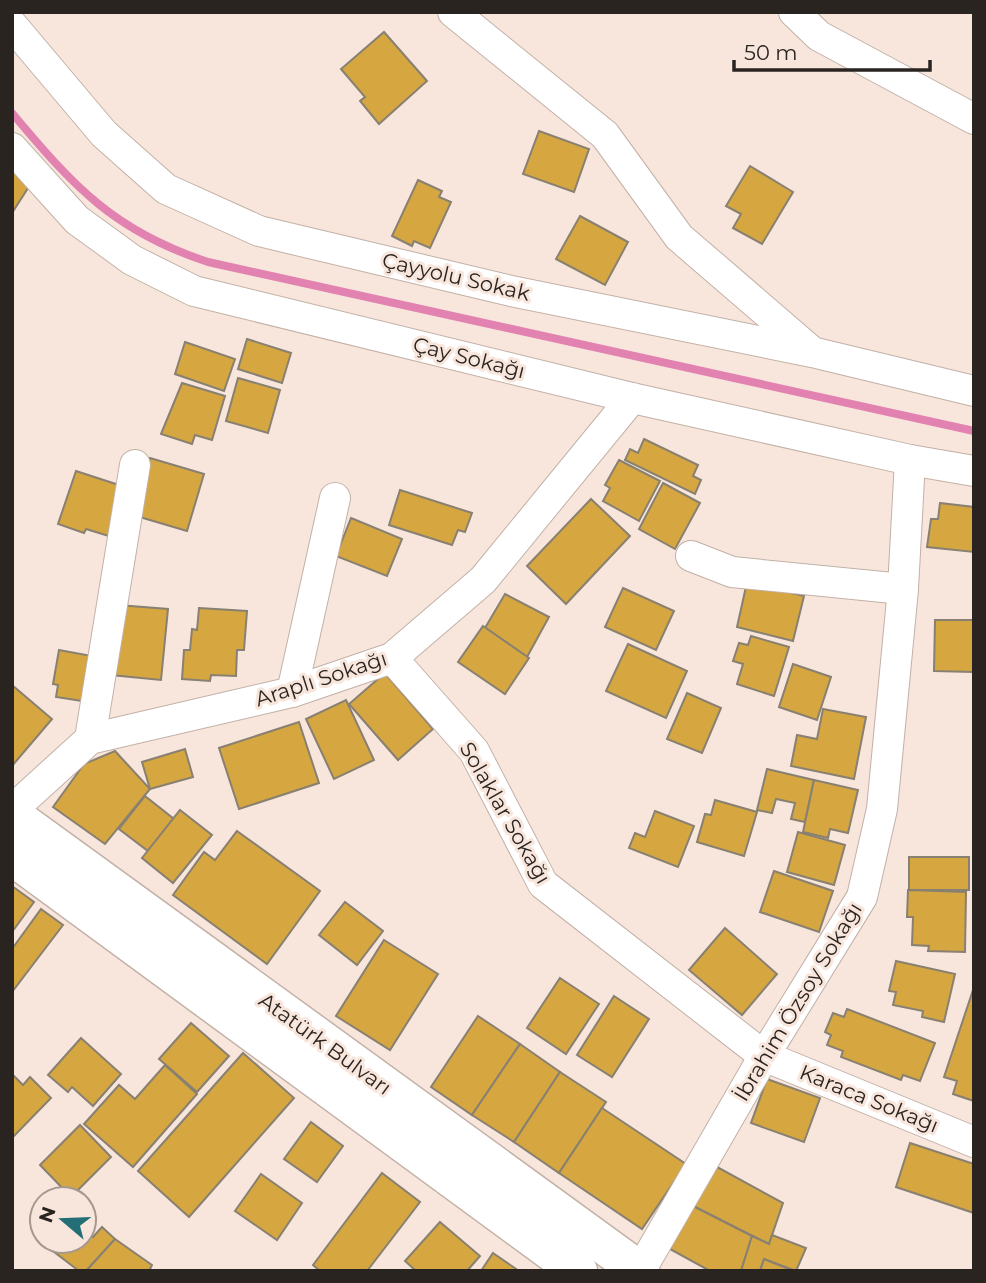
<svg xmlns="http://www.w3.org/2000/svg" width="986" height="1283" font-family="Montserrat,sans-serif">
	<rect width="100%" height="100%" fill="#f8e6dc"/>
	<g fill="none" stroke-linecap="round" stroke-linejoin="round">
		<!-- stream -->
		<path stroke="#e282b0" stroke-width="8" d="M12,113c62,74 102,118 196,149l766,169"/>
	</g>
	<!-- building -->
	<g fill="#d6a640" stroke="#888071" stroke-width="2">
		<path d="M384,32l43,49 -48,43 -19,-23 5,-4 -24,-28z"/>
		<path d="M539,131l50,18 -15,43 -51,-18z"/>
		<path d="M750,166l43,26 -31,52 -29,-16 8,-14 -15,-8z"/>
		<path d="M12,171l18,14 -18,28z"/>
		<path d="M418,180l24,11 -3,6 12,5 -21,46 -16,-7 -2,5 -20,-10z"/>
		<path d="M580,216l48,26 -23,43 -49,-26z"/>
		<path d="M247,339l44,14 -9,30 -44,-14z"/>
		<path d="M185,342l50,17 -11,32 -49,-17z"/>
		<path d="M238,378l42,12 -12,43 -42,-12z"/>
		<path d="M182,383l43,13 -13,44 -17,-5 -3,9 -31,-10z"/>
		<path d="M644,439l54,26 -5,11 8,4 -6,14 -70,-34 5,-11 8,4z"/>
		<path d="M150,458l54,16 -17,57 -54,-16z"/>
		<path d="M619,460l41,21 -21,40 -36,-20 7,-13 -5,-3z"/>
		<path d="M76,471l52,17 -16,49 -26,-8 -2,4 -26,-9z"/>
		<path d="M663,483l37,20 -25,46 -36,-20z"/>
		<path d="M400,490l72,23 -7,19 -7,-2 -6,15 -63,-20z"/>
		<path d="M591,499l39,37 -64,68 -39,-38z"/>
		<path d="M940,503l34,4v45l-47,-5 4,-28h7z"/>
		<path d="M351,518l51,21 -15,37 -51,-20z"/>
		<path d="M747,582l57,14 -11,45 -56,-14z"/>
		<path d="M623,588l51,23 -18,39 -51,-23z"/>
		<path d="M505,594l44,23 -22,40 -42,-29z"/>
		<path d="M118,605l50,4 -7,71 -50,-5z"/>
		<path d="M199,608l48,3 -3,39h-7l-1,26 -25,-1 -1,6 -28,-2 2,-29h6l2,-21 5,1z"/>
		<path d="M935,620h39l-1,52 -39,-1z"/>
		<path d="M483,626l46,32 -24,36 -47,-32z"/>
		<path d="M751,636l38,11 -15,49 -37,-12 6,-20 -10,-3 6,-18 9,2z"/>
		<path d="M628,644l59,27 -21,47 -60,-27z"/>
		<path d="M59,650l38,7 -8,45 -33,-5 2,-12 -5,-1z"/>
		<path d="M793,664l38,13 -14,43 -38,-13z"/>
		<path d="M385,673l48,56 -35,31 -49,-56z"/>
		<path d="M12,685l40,34 -40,47z"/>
		<path d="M687,693l34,15 -19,45 -35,-14z"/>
		<path d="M346,700l28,60 -40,19 -28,-60z"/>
		<path d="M823,709l43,8 -12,62 -63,-13 6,-31 20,4z"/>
		<path d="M299,722l20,61 -80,26 -20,-61z"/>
		<path d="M185,749l8,28 -43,12 -8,-27z"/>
		<path d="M115,751l35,38 -45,55 -52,-37 31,-43z"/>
		<path d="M767,769l47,11 -9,42 -14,-3 4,-16 -19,-4 -4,14 -15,-3z"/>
		<path d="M814,780l44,10 -10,43 -18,-4 -2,9 -25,-6z"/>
		<path d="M145,796l29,23 -26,32 -29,-22z"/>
		<path d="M715,800l42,12 -13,44 -47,-14 8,-28 6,1z"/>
		<path d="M180,810l32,25 -39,48 -31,-25z"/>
		<path d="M655,811l39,15 -16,41 -49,-19 6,-15 10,4z"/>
		<path d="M237,831l83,60 -53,73 -94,-69 31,-43 11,8z"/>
		<path d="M798,832l47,13 -11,40 -47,-13z"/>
		<rect x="909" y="857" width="60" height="33"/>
		<path d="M774,871l59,20 -14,41 -59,-20z"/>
		<path d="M12,886l22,16 -22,30z"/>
		<path d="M908,890l58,2 -1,60 -37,-1 1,-5 -17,-1 1,-28h-6z"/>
		<path d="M345,902l38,29 -26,34 -38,-30z"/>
		<path d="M41,909l22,16 -51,67v-43z"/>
		<path d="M725,928l52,46 -35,41 -53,-45z"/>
		<path d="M384,940l54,34 -48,76 -54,-34z"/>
		<path d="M896,961l59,13 -11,48 -22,-5 1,-6 -30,-6 3,-13 -7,-1z"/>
		<path d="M560,978l39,26 -33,50 -39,-26z"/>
		<path d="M974,987v114l-21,-7 4,-13 -13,-4z"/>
		<path d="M614,996l35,23 -37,58 -35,-22z"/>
		<path d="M847,1009l88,34 -15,38 -17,-6 -2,5 -60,-23 2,-6 -16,-6 4,-10 -6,-3 8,-19 11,4z"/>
		<path d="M478,1016l42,28 -48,71 -41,-28z"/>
		<path d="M191,1023l38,33 -32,36 -38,-33z"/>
		<path d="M81,1038l40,36 -28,32 -21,-19 -4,5 -20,-17z"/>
		<path d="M520,1044l40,28 -46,70 -42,-27z"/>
		<path d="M243,1053l51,45 -105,119 -51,-46z"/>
		<path d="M165,1065l32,29 -64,73 -49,-43 35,-39 16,14z"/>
		<path d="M560,1072l46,30 -47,71 -45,-31z"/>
		<path d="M12,1074l11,11 7,-8 21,21 -39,40z"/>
		<path d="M767,1079l53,19 -16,44 -53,-19z"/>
		<path d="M602,1108l84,56 -44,65 -83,-56z"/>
		<path d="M311,1122l32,24 -26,36 -33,-23z"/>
		<path d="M80,1125l31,32 -40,40 -31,-32z"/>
		<path d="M910,1143l64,21v49l-78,-26z"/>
		<path d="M717,1167l66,36 -14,41 -76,-38z"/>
		<path d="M382,1173l38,29 -53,69h-47l-7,-6z"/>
		<path d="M261,1174l41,29 -25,37 -42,-29z"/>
		<path d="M693,1206l59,30 -11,35h-31l-40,-22z"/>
		<path d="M440,1222l40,34 -13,15h-51l-11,-10z"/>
		<path d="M102,1227l13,12 -29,32h-7l-30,-23 6,-7h29v-13l9,9z"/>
		<path d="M772,1235l34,13 -10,23 -32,-12 -4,12h-19l11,-35 17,8z"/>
		<path d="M115,1239l37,26 -3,6h-63z"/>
		<path d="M493,1253l26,18h-38z"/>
		<path d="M764,1259l30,12h-34z"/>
	</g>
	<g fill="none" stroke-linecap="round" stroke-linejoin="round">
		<!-- minor casing -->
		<g stroke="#c2b1a7" stroke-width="32">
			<g id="minor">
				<path d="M453,12l152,123 74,102 130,112"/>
				<path d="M794,12l25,24 155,83"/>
				<path d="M12,25l92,109 62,55 93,42 252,60 301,61 162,39"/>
				<path d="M12,148l65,72 55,40 62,31 438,107 278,62 64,11"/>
				<path d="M691,556l41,16 171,17"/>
				<path d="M392,658l82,93 69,133 221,172 210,86"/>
				<path d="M292,692l43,-194"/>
				<path d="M90,739l45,-274"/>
				<path d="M12,810l78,-71 202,-47 100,-34 91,-78 149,-182"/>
				<path d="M640,1271l124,-215 98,-159 20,-88 21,-220 7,-129"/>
			</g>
		</g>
		<!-- major casing -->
		<g stroke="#c2b1a7" stroke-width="41">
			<g id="major">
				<path d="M12,815l628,456"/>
				<path d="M12,856l566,415"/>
			</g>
		</g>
		<!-- minor -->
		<use href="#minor" stroke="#fff" stroke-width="30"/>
		<!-- major -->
		<use href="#major" stroke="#fff" stroke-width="38"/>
	</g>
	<g text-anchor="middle" stroke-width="6" stroke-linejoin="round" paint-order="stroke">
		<!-- street labels -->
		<g font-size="21" fill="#2a2420" stroke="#f8e6dc">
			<text transform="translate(456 277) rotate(13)" y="7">Çayyolu Sokak</text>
			<text transform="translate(469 358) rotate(14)" y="7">Çay Sokağı</text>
			<text transform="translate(321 679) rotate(-18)" y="7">Araplı Sokağı</text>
			<text transform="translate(505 813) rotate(60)" y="7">Solaklar Sokağı</text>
			<text transform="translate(798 1002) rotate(-59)" y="7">İbrahim Özsoy Sokağı</text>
			<text transform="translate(325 1044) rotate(36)" y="7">Atatürk Bulvarı</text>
			<text transform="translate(869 1099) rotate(22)" y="7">Karaca Sokağı</text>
		</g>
	</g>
	<!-- border -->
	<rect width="986" height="1283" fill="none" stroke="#2a2420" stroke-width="28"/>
	<!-- north arrow -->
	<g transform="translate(63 1220) rotate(289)"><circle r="33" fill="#f8e6dc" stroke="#a69891" stroke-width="2"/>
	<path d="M0-5L12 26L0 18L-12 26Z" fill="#246e76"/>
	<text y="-10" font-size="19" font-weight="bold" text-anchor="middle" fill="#2a2420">N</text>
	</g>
	<!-- scale -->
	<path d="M734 60v10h196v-10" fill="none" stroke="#2a2420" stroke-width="3.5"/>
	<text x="744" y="60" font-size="21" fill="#2a2420" stroke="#f8e6dc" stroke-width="5" paint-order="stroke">50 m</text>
</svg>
